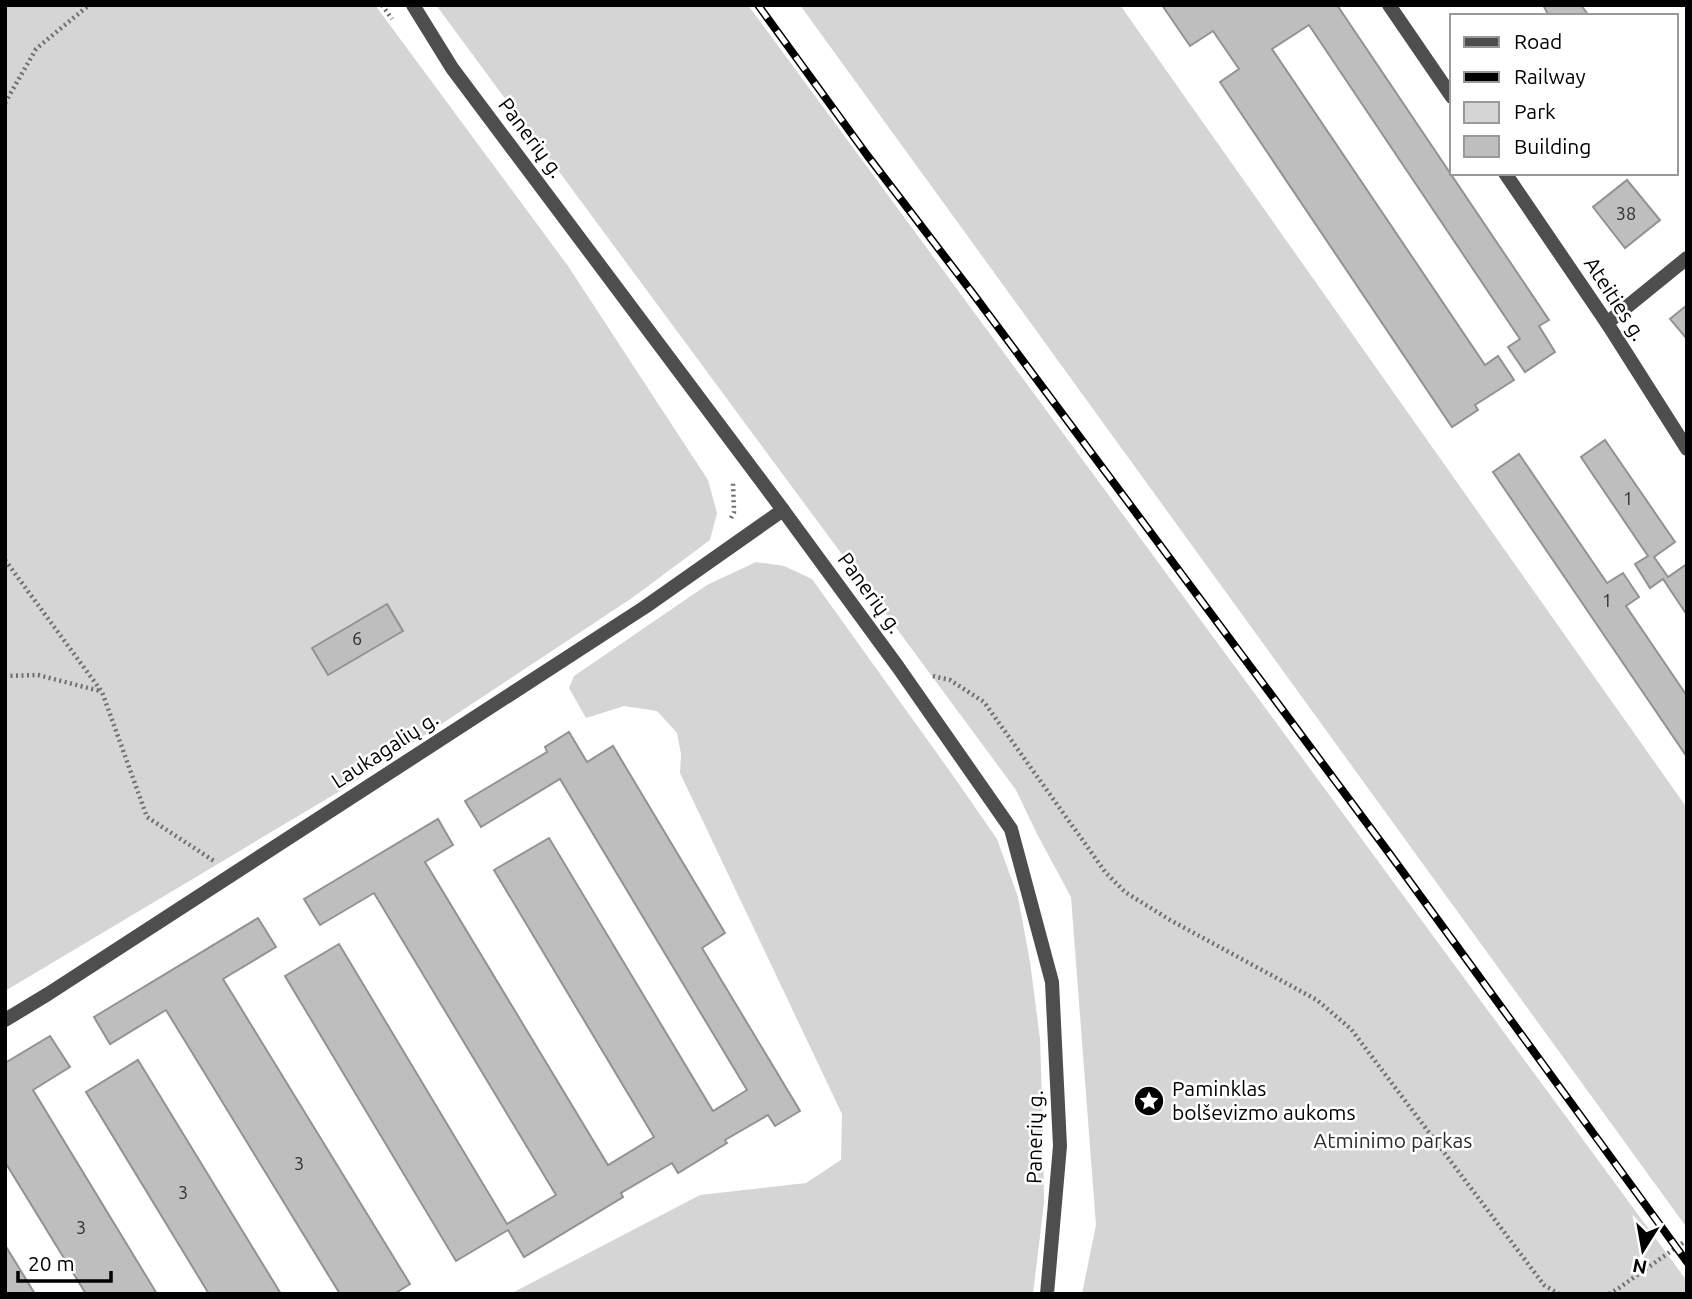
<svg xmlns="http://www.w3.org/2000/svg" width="1692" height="1299" font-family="Ubuntu,sans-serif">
	<rect width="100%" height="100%" fill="#fff"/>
	<!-- green -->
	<g fill="#d5d5d5">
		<path d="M5,5h370l193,261 140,214 9,33 -7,27 -78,58 -292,193 -335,200z"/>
		<path d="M436,5h312l939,1276v13h-605l14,-69 -25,-328 -34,-63 -21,-44z"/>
		<path d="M800,5h320l567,803v420z"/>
		<path d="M756,562l28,4 28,13 142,198 43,62 21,58 12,65 10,77 3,90 1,74 -11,91h-523l190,-99 106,-12 35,-23 1,-46 -162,-341 1,-19 -4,-21 -20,-22 -33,-5 -38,12 -17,-30 5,-12 133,-91z"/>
	</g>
	<!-- building -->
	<g fill="#bebebe" stroke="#929292" stroke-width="2">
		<path d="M1162,5h175l212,315 -10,6 16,26 -30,20 -17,-25 12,-8 -211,-314 -37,24 213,316 13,-9 16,24 -39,25 3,5 -26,17 -232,-345 19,-13 -26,-38 -23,15z"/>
		<path d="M1543,5h38l8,11h-40z"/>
		<path d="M1627,180l33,40 -35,28 -32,-41z"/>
		<path d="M1687,305v34l-17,-20z"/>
		<path d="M1605,440l70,102 -21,15 14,20 19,-13v51l-24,-36 -13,9 -15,-24 13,-8 -67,-99z"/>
		<path d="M1519,454l88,129 16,-10 16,24 -13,9 61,90v61l-194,-285z"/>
		<path d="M387,604l16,27 -75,44 -16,-27z"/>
		<path d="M569,732l18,30 26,-16 112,187 -23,15 98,163 -25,15 -7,-11 -43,25 2,3 -49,30 -6,-10 -51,30 2,4 -99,60 -16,-27 -52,31 -171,-285 54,-32 168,280 49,-29 -182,-302 -54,32 -16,-26 134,-80 15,26 -28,17 183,303 46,-28 -160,-267 55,-32 164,273 34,-21 -187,-311 -79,48 -16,-26 82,-49 -2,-5z"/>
		<path d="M258,918l18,29 -53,32 187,305 -16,10h-54l-174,-284 -56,34 -16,-27z"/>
		<path d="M50,1036l20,31 -37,23 124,204h-71l-81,-132v-99z"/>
		<path d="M138,1060l143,234h-72l-123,-202z"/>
		<path d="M5,1245l30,49h-30z"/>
	</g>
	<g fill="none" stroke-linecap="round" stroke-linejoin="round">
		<!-- path -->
		<g stroke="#707070" stroke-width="4.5" stroke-dasharray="2 3.5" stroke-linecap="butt">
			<path d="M382,5l10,14"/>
			<path d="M5,103l31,-54 53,-44"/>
			<path d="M731,518l3,-6 -1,-30"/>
			<path d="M5,560l97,132 45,125 67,44"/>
			<path d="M5,676l33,-1 62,16"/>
			<path d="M933,676l17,4 34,22 122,171 19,19 45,28 147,80 34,29 193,256 15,9"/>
			<path d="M1609,1294l10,-6 65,-46h3"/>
		</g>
		<!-- minor -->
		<g stroke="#4e4e4e" stroke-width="14">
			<path d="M1389,5l63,92"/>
			<path d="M1505,173l102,150 80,126"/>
			<path d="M1607,323l80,-65"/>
			<path d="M5,1020l43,-26 597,-387 138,-97"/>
		</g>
		<!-- tertiary -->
		<path stroke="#4e4e4e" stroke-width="14" d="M413,5l39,63 331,442 115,157 113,162 41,153 8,164 -13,148"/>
		<!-- rail casing -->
		<g stroke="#000" stroke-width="8">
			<path id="rail" d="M758,5l109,150 107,140 415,558 298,409"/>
		</g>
		<!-- rail -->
		<use href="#rail" stroke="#fff" stroke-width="5" stroke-dasharray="16" stroke-linecap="butt"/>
	</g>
	<!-- icons -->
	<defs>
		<g id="sight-disc" transform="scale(1.575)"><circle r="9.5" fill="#000" stroke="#fff"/><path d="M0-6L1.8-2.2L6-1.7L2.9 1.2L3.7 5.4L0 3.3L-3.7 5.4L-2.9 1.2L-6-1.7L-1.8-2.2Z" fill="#fff"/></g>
	</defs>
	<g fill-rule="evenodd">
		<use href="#sight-disc" x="1149" y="1101"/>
	</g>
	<g text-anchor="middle" stroke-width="5" stroke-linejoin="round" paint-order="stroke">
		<!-- number labels -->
		<g font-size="18" fill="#303030">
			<text x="1626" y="220">38</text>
			<text x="1628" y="505">1</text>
			<text x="1607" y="607">1</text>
			<text x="357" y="645">6</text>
			<text x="299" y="1170">3</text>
			<text x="183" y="1199">3</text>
			<text x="81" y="1234">3</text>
		</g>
		<!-- street labels -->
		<g font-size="21" fill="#000" stroke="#fff">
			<text transform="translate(531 138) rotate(53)" y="7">Panerių g.</text>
			<text transform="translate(1615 299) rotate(57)" y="7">Ateities g.</text>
			<text transform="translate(870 593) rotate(54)" y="7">Panerių g.</text>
			<text transform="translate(385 750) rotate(-33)" y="7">Laukagalių g.</text>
			<text transform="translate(1035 1137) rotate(-89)" y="7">Panerių g.</text>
		</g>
		<!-- poi labels -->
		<g font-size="21" fill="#000" stroke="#fff" text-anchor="start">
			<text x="1172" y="1096">Paminklas<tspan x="1172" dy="24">bolševizmo aukoms</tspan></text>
		</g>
		<!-- park labels -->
		<g font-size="21" fill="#2c2c2c" stroke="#fff">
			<text x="1393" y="1148">Atminimo parkas</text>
		</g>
	</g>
	<!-- border -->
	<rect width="1692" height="1299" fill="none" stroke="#000000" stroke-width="14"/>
	<!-- legend -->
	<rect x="1450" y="14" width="228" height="161" fill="#ffffff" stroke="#999999" stroke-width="2"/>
	<rect x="1464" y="37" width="35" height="10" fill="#4e4e4e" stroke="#999999" stroke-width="2"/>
	<text x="1514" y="49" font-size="21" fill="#000000">Road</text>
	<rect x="1464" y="72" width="35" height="10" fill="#000000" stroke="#999999" stroke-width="2"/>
	<text x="1514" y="84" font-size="21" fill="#000000">Railway</text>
	<rect x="1464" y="102" width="35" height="21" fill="#d5d5d5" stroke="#999999" stroke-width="2"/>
	<text x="1514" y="119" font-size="21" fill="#000000">Park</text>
	<rect x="1464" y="136" width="35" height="21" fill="#bebebe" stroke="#999999" stroke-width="2"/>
	<text x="1514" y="154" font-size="21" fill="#000000">Building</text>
	<!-- north arrow -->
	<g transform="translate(1643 1250) rotate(191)" stroke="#ffffff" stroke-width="5" paint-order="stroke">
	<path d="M0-5L12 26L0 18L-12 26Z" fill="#000000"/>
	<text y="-10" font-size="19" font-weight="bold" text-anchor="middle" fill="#000000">N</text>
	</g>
	<!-- scale -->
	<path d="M18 1271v10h93v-10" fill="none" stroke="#000000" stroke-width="3.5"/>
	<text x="28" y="1271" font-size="21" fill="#000000" stroke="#ffffff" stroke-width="5" paint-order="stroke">20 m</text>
</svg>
